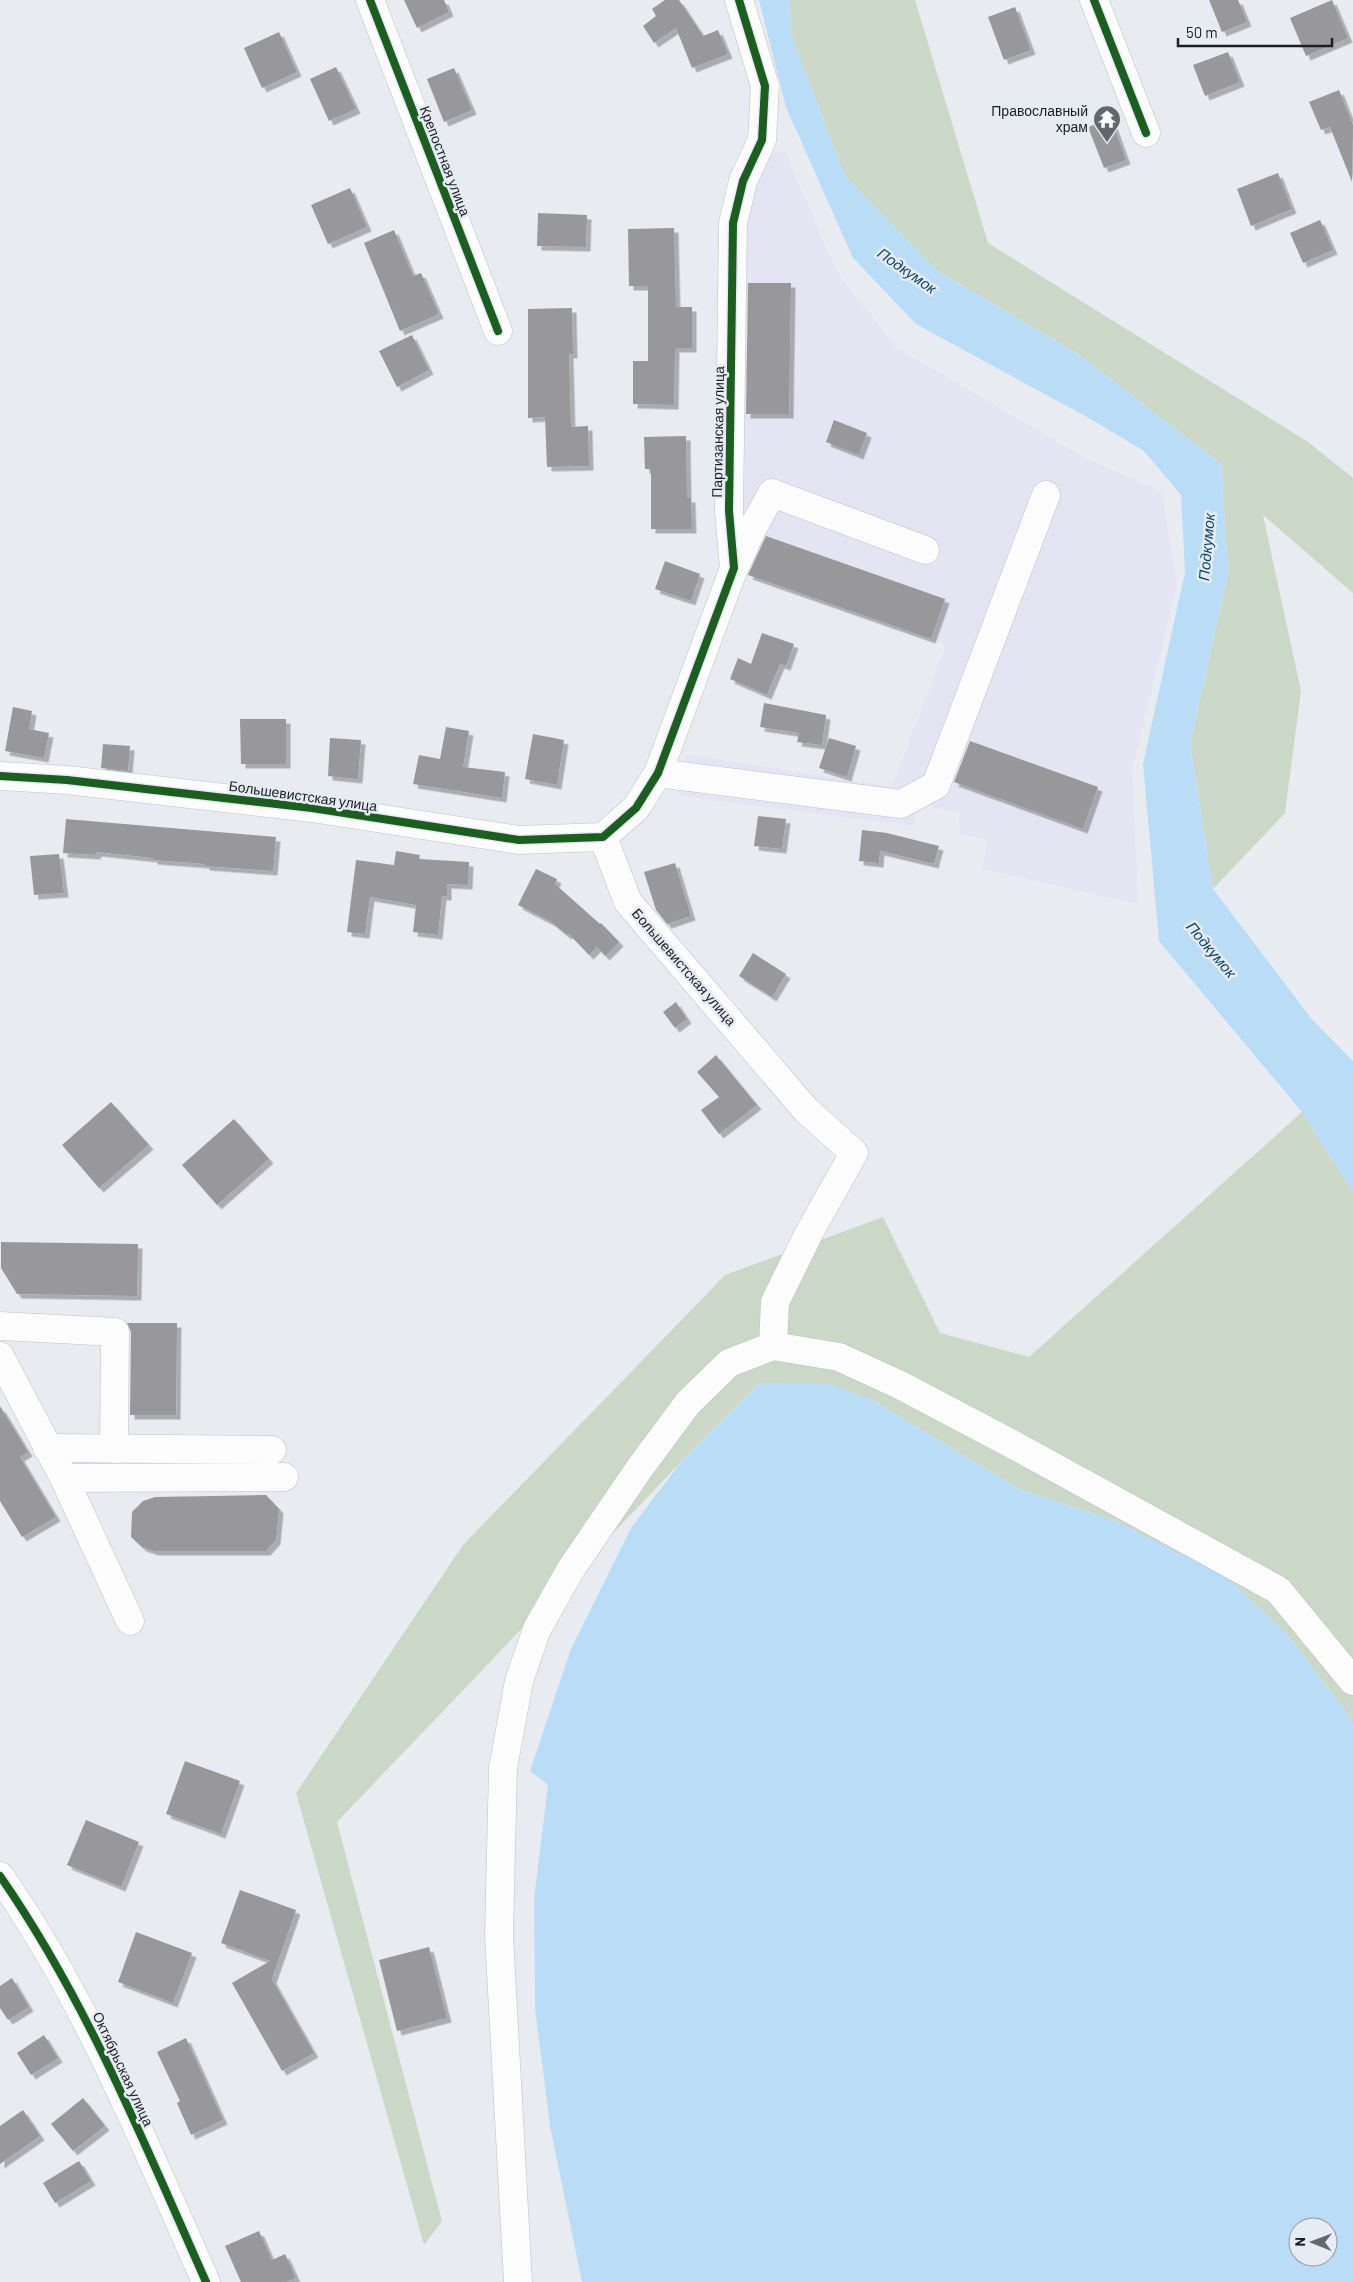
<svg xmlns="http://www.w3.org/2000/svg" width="1353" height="2282" font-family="Barlow,sans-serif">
	<defs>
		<filter id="shadow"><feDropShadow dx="4.5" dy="4.5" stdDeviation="0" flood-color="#0004"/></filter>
	</defs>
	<rect width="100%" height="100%" fill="#e8ecf0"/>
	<!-- industrial -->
	<path fill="#e4e4f2" d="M785,152l52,121 60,75 188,110 77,34 15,94 -45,183 6,135 -155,-35 4,-29 -27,-6 -1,-21 -40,-9 -6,22 -232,-30 4,-42 207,33 54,-142 -200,-71 -24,-53 9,-276 35,-92z"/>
	<!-- green -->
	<g fill="#cbd8c7">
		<path d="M789,0h126l73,243 320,199 45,36v115l-90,-78 38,176 -16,122 -72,76 -23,-145 38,-171 -7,-109 -143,-110 -142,-84 -91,-94 -54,-141z"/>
		<path d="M1302,1112l51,80v534l-3,-9 -63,-83 -171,-113 -95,-31 -152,-92 -109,-15 -79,79 -344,360 105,399 -18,24 -128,-452 167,-248 262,-270 158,-58 57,116 89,24z"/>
	</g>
	<!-- water -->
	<g fill="#baddf7" fill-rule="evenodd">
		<path d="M759,0h30l2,35 54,141 91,94 142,84 143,110 7,109 -38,171 23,145 98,129 42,43v131l-51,-80 -143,-171 -16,-177 42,-192 -4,-77 -37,-44 -57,-34 -171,-93 -63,-66 -67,-151z"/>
		<path d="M760,1383l68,1 41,14 152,92 95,31 113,58 58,55 63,83 3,9v556h-771l-32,-156 -15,-117 -1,-111 14,-113 -18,-14 41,-122 60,-121 50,-66zM1298,2227h30v30h-30z"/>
	</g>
	<!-- building -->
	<g fill="#98989a" filter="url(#shadow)">
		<path d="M404,0h40l5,12 -32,16z"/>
		<path d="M665,0h14l24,36 15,-6 10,24 -36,14 -16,-40 -22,15 -11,-17 13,-10 -4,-7z"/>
		<path d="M1209,0h29l9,22 -25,10z"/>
		<path d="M1332,0l16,38 -42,18 -16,-38z"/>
		<path d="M1015,7l16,43 -27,10 -16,-43z"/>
		<path d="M279,32l18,40 -35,16 -18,-40z"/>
		<path d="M1228,52l12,30 -35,14 -12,-31z"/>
		<path d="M336,67l20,42 -27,12 -19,-42z"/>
		<path d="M454,68l18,42 -28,12 -17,-43z"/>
		<path d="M1339,90l14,35 -1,57 -22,-55 -9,3 -12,-28z"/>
		<path d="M1111,118l15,42 -22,8 -16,-41z"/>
		<path d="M1278,173l14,36 -41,17 -14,-37z"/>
		<path d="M350,188l17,39 -39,17 -17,-39z"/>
		<path d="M538,213l49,2 -1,32 -49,-1z"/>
		<path d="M1320,220l13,30 -30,13 -13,-30z"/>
		<path d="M674,228l2,79h16v41h-17l-1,57 -41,-1v-43h15v-75h-19l-1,-57z"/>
		<path d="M394,230l19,46 8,-3 18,41 -39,17 -36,-88z"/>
		<path d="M748,283h43l-2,131h-43z"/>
		<path d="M572,308l1,46h-4l2,73 17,-1 1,40 -42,1 -2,-50 -17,1v-109z"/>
		<path d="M412,335l17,35 -32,17 -18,-36z"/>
		<path d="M834,420l33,13 -8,22 -33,-13z"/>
		<path d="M686,436l1,62h4l1,31h-41v-60h-6l-1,-32z"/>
		<path d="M766,536l179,63 -14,40 -183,-64z"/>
		<path d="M665,561l35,13 -9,27 -36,-12z"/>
		<path d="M762,633l32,11 -8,22 -6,-2 -13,31 -37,-16 8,-21 13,6z"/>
		<path d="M764,703l62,12 -4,30 -25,-3 2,-9 -39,-6z"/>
		<path d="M13,707l19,4 -3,18 20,4 -5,25 -39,-7z"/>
		<path d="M240,719h46v45h-45z"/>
		<path d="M446,727l23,4 -6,36 42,5 -3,26 -89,-14 6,-29 21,4z"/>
		<path d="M533,734l31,6 -7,45 -32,-6z"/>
		<path d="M330,738l31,2 -3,39 -30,-3z"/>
		<path d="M829,738l27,8 -9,31 -28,-9z"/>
		<path d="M970,741l128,46 -15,42 -129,-47z"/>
		<path d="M103,744l27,2 -2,25 -27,-3z"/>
		<path d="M758,816l28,3 -4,30 -28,-3z"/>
		<path d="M66,819l210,18 -3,34 -68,-5v-2l-52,-4v-2l-56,-6 -1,3 -33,-2z"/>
		<path d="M862,830l25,3 52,13 -5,18 -54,-13 -1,12 -20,-2z"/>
		<path d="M396,851l24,4 -1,4 50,3 -1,23 -21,-1v12h-5l-4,39 -25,-3 3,-27 -46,-8 -5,37 -18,-2 9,-72 38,5z"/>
		<path d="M59,854l5,39 -30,2 -4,-39z"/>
		<path d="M675,863l16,53 -24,8 -11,-14 -12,-38z"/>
		<path d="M536,869l21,10 -2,5 45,40 1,-1 18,19 -14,14 -8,-9 -8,8 -20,-21 -2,1 -16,-13 -33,-17z"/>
		<path d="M753,953l33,21 -14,23 -33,-21z"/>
		<path d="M676,1002l11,17 -12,9 -12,-16z"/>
		<path d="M716,1055l41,50 -38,29 -18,-24 18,-13 -22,-25z"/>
		<path d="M111,1102l38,43 -50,43 -37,-43z"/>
		<path d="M234,1119l35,40 -52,46 -35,-40z"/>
		<path d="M1,1242l137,2 -1,52 -120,-2 -16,-26z"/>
		<path d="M127,1323h50l-1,92h-46l1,-83z"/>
		<path d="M0,1406l28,46 -8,5 36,60 -34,20 -22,-36z"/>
		<path d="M266,1495l13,14 -3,31 -10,11h-112l-12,-4 -11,-10 1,-25 11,-11 12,-4z"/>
		<path d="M185,1761l55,20 -19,53 -55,-20z"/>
		<path d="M86,1820l53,22 -18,45 -54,-22z"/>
		<path d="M240,1890l56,20 -24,69 42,74 -32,18 -50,-88 38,-22 -49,-18z"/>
		<path d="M136,1932l56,21 -19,50 -55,-21z"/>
		<path d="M429,1947l18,71 -50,13 -18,-71z"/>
		<path d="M12,1978l17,29 -21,13 -8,-12v-22z"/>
		<path d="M44,2035l14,23 -27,17 -14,-22z"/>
		<path d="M186,2038l37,82 -32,15 -14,-32 3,-2 -23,-49z"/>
		<path d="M83,2098l22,28 -32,25 -22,-27z"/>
		<path d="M23,2110l17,26 -40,28v-38z"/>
		<path d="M79,2161l12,20 -36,22 -12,-20z"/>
		<path d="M259,2231l13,29 13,-6 11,24 -10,4h-45l-16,-36z"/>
	</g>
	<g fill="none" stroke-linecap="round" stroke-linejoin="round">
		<!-- minor casing -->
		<g stroke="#bec1c5" stroke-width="29">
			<g id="minor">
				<path d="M370,0l128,331"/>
				<path d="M1094,0l52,133"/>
				<path d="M735,567l16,-36 21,-38 153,57"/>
				<path d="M658,773l243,31 35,-19 110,-290"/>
				<path d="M0,776l67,4 245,28 207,32 84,-3"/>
				<path d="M603,837l33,-29 22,-35 76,-205 -5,-57 4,-288 10,-42 19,-41 3,-54 -26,-86"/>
				<path d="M603,837l25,65 178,208 48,43 -45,80 -34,69 -2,44"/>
				<path d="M0,1326l115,6 -1,117"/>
				<path d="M0,1356l64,122 66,143"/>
				<path d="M47,1448l225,2"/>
				<path d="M64,1478l220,-1"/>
				<path d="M0,1876c87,125 144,267 206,406"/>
				<path d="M518,2282l-19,-346 4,-168 16,-87 18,-52 34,-60 68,-100 49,-66 41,-40 44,-17 66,11 61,28 112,59 266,146 75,91"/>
			</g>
		</g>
		<!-- minor -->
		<use href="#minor" stroke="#fcfcfd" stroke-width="28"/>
		<!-- cycleway casing -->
		<g stroke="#e5ecf3" stroke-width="11">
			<g id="cycleway">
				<path d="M370,0l128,331"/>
				<path d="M1094,0l52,133"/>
				<path d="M0,776l67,4 245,28 207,32 84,-3 33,-29 22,-35 76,-205 -5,-57 4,-288 10,-42 19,-41 3,-54 -26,-86"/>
				<path d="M0,1876c87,125 144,267 206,406"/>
			</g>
		</g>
		<!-- cycleway -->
		<use href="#cycleway" stroke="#1b5e20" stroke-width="8"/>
	</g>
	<!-- icons -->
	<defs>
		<g id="temple-pin" transform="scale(1.4375)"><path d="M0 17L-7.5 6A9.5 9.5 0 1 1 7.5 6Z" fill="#636769" stroke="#e5ecf3"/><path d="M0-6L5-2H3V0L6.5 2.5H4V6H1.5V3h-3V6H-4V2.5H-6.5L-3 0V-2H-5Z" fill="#fff"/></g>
	</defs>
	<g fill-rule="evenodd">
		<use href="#temple-pin" x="1107" y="119"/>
	</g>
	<g text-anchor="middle" stroke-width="5" stroke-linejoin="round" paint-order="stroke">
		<!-- poi labels -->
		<g font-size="14" fill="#1c1f21" stroke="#e5ecf3" text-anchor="end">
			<text x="1088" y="116">Православный<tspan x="1088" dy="16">храм</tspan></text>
		</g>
		<!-- street labels -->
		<g font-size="14" fill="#1c1f21" stroke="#e5ecf3">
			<text transform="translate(445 161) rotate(69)" y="5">Крепостная улица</text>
			<text transform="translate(718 432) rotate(-89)" y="5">Партизанская улица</text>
			<text transform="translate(303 796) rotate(8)" y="5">Большевистская улица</text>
			<text transform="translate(684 967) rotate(49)" y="5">Большевистская улица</text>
			<text transform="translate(123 2069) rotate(65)" y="5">Октябрьская улица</text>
		</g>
		<!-- water labels -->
		<g font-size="15" font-style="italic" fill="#0b4466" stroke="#e5ecf3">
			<text transform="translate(907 271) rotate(35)" y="5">Подкумок</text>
			<text transform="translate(1207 547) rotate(-85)" y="5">Подкумок</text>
			<text transform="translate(1211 950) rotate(50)" y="5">Подкумок</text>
		</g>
	</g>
	<!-- north arrow -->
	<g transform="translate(1313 2242) rotate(271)"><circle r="24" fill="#e5ecf3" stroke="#959a9f"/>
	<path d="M0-4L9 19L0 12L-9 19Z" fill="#636769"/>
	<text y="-8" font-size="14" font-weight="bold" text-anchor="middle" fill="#1c1f21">N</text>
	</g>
	<!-- scale -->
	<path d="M1178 38v8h154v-8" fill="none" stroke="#1c1f21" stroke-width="2.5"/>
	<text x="1186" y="38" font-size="15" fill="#1c1f21" stroke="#e5ecf3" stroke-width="4" paint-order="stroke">50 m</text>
</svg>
